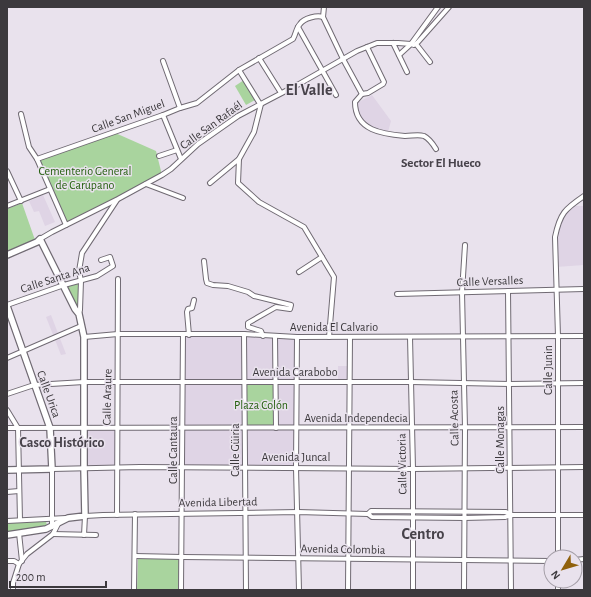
<svg xmlns="http://www.w3.org/2000/svg" width="591" height="597" font-family="'Alegreya Sans',sans-serif">
	<rect width="100%" height="100%" fill="#e9e2ed"/>
	<!-- built -->
	<g fill="#dfd4e5">
		<path d="M372,95l19,26 -3,11 -15,-2 -8,-8 -9,-13 1,-6z"/>
		<path d="M43,195l12,27 -10,4 -6,-15 -5,1 -5,-11z"/>
		<path d="M568,206h16v59l-28,2 -1,-30z"/>
		<path d="M51,315l15,39 -5,1 -15,-38z"/>
		<path d="M244,334l53,3 -1,131 -114,-1 1,-132z"/>
		<rect x="338" y="366" width="10" height="14"/>
		<rect x="84" y="428" width="32" height="39"/>
	</g>
	<!-- green -->
	<g fill="#a9d49e">
		<path d="M244,80l11,20 -9,5 -11,-19z"/>
		<path d="M113,132l43,19 6,24 -96,50 -29,-66z"/>
		<path d="M22,203l13,37 -28,12v-43z"/>
		<path d="M80,282l-2,30 -12,-26z"/>
		<path d="M247,384h28v43l-29,-1z"/>
		<path d="M46,521l1,5 -40,7v-11z"/>
		<path d="M180,558l-2,32h-41l1,-31z"/>
	</g>
	<g fill="none" stroke-linecap="round" stroke-linejoin="round">
		<!-- minor casing -->
		<g stroke="#706a73" stroke-width="6">
			<g id="minor">
				<path d="M324,7l-1,10 20,42 19,35 6,-1 15,-9 1,-2 -17,-35"/>
				<path d="M298,27l38,68"/>
				<path d="M393,43l14,29"/>
				<path d="M416,44l14,18"/>
				<path d="M399,55l12,-11 3,1 4,-3 31,-35"/>
				<path d="M259,58l22,35"/>
				<path d="M239,70l21,34"/>
				<path d="M362,94l-7,8c0,29 28,32 50,34 7,0 13,-2 19,0 6,3 9,8 12,13"/>
				<path d="M261,104l-7,28 -15,27 -1,24 21,19 45,25 30,50 -5,60"/>
				<path d="M180,108l17,-5 42,-33 54,-31c3,-5 3,-11 7,-15 4,-6 17,-9 23,-7"/>
				<path d="M21,114l8,33 8,12 29,66"/>
				<path d="M163,115l18,44"/>
				<path d="M159,156l18,-6"/>
				<path d="M37,159l126,-44 17,-7 -17,-47"/>
				<path d="M7,171l14,30"/>
				<path d="M210,183l29,-24"/>
				<path d="M146,184l37,14"/>
				<path d="M7,206l43,-17"/>
				<path d="M40,239l12,-7 66,-33 44,-24 9,-6 27,-25 40,-28 61,-32 58,-33 20,-8h21l13,1 27,-37"/>
				<path d="M204,261l2,18 1,4 6,2 15,1 20,6 6,4 37,9 -1,4 -14,-2 -28,16v4l13,4 2,5"/>
				<path d="M299,272l23,-15"/>
				<path d="M508,291l3,299"/>
				<path d="M397,294l187,-5"/>
				<path d="M7,305l57,-20 33,-9 16,-10 -3,-9 -9,3"/>
				<path d="M79,314l1,-4 1,-29 -2,-10 3,-18 35,-53"/>
				<path d="M244,334l2,256"/>
				<path d="M189,335l-2,-23 1,-3 4,-1 2,-8"/>
				<path d="M275,336l1,92"/>
				<path d="M84,337l34,-3h126l53,3 287,-1"/>
				<path d="M297,337l-1,131 3,122"/>
				<path d="M410,337l3,132v121"/>
				<path d="M7,358l74,-32"/>
				<path d="M7,394l27,-9 50,-3h327l99,2 74,-1"/>
				<path d="M7,410l11,18 2,92"/>
				<path d="M7,428l577,-1"/>
				<path d="M7,492l12,-1"/>
				<path d="M368,514l4,3 92,1 41,-1 6,-2h73"/>
				<path d="M117,515l1,-236"/>
				<path d="M7,521l59,-3"/>
				<path d="M52,527v-58l88,-2 273,2 171,-2"/>
				<path d="M19,533l3,28"/>
				<path d="M53,534l43,1"/>
				<path d="M84,535l1,-19 18,-1 195,-3 70,2 3,-3 135,1 5,3"/>
				<path d="M135,556l47,1 369,4"/>
				<path d="M558,557v-221l-3,-99c5,-24 10,-28 29,-41"/>
				<path d="M575,560l9,-1"/>
				<path d="M7,561h7l5,3"/>
				<path d="M13,590v-7l6,-19 8,-10 26,-20 5,-10"/>
				<path d="M134,590l1,-76"/>
				<path d="M181,590l2,-255"/>
				<path d="M348,590l2,-253"/>
				<path d="M464,590l1,-162 -3,-136 3,-47"/>
				<path d="M558,590v-9"/>
			</g>
		</g>
		<!-- secondary casing -->
		<g stroke="#706a73" stroke-width="8">
			<g id="secondary">
				<path d="M7,255l30,-13 3,-3 35,70 4,5 5,23v131l1,48 -17,2 -22,11 -39,6"/>
				<path d="M7,306l43,122 2,41 -45,1"/>
			</g>
		</g>
		<!-- minor -->
		<use href="#minor" stroke="#fff" stroke-width="4"/>
		<!-- secondary -->
		<use href="#secondary" stroke="#fff" stroke-width="5.5"/>
	</g>
	<g text-anchor="middle" stroke-width="3" stroke-linejoin="round" paint-order="stroke">
		<!-- street labels -->
		<g font-size="12" fill="#3c393d" stroke="#e9e2ed">
			<text transform="translate(128 116) rotate(-20)" y="4">Calle San Miguel</text>
			<text transform="translate(211 125) rotate(-36)" y="4">Calle San Rafaél</text>
			<text transform="translate(55 278) rotate(-18)" y="4">Calle Santa Ana</text>
			<text transform="translate(490 281) rotate(-2)" y="4">Calle Versalles</text>
			<text x="334" y="331">Avenida El Calvario</text>
			<text transform="translate(548 370) rotate(-90)" y="4">Calle Junin</text>
			<text x="295" y="376">Avenida Carabobo</text>
			<text transform="translate(49 394) rotate(70)" y="4">Calle Urica</text>
			<text transform="translate(107 397) rotate(-89)" y="4">Calle Araure</text>
			<text x="356" y="422">Avenida Independecia</text>
			<text transform="translate(454 418) rotate(-91)" y="4">Calle Acosta</text>
			<text transform="translate(500 440) rotate(-90)" y="4">Calle Monagas</text>
			<text transform="translate(173 450) rotate(-90)" y="4">Calle Cantaura</text>
			<text transform="translate(235 450) rotate(-90)" y="4">Calle Güiria</text>
			<text x="296" y="461">Avenida Juncal</text>
			<text transform="translate(402 464) rotate(-91)" y="4">Calle Victoria</text>
			<text transform="translate(218 502) rotate(-1)" y="4">Avenida Libertad</text>
			<text transform="translate(343 549) rotate(1)" y="4">Avenida Colombia</text>
		</g>
		<!-- park labels -->
		<g font-size="12" fill="#235e0d" stroke="#e9e2ed">
			<text x="85" y="175">Cementerio General<tspan x="85" dy="14">de Carúpano</tspan></text>
			<text x="261" y="409">Plaza Colón</text>
		</g>
		<!-- neighbourhood labels -->
		<g font-size="13" font-weight="bold" fill="#47424a" stroke="#e9e2ed">
			<text x="441" y="167">Sector El Hueco</text>
		</g>
		<!-- quarter labels -->
		<g font-size="14" font-weight="bold" fill="#47424a" stroke="#e9e2ed">
			<text x="62" y="447">Casco Histórico</text>
		</g>
		<!-- district labels -->
		<g font-size="16" font-weight="bold" fill="#47424a" stroke="#e9e2ed">
			<text x="309" y="95">El Valle</text>
			<text x="423" y="539">Centro</text>
		</g>
	</g>
	<!-- border -->
	<rect width="591" height="597" fill="none" stroke="#3c393d" stroke-width="16"/>
	<!-- north arrow -->
	<g transform="translate(563 569) rotate(232)"><circle r="19" fill="#e9e2ed" stroke="#a49ea7"/>
	<path d="M0-3L7 15L0 10L-7 15Z" fill="#90610c"/>
	<text y="-6" font-size="11" font-weight="bold" text-anchor="middle" fill="#3c393d">N</text>
	</g>
	<!-- scale -->
	<path d="M10 581v6h96v-6" fill="none" stroke="#3c393d" stroke-width="2"/>
	<text x="16" y="581" font-size="12" fill="#3c393d" stroke="#e9e2ed" stroke-width="3" paint-order="stroke">200 m</text>
</svg>
